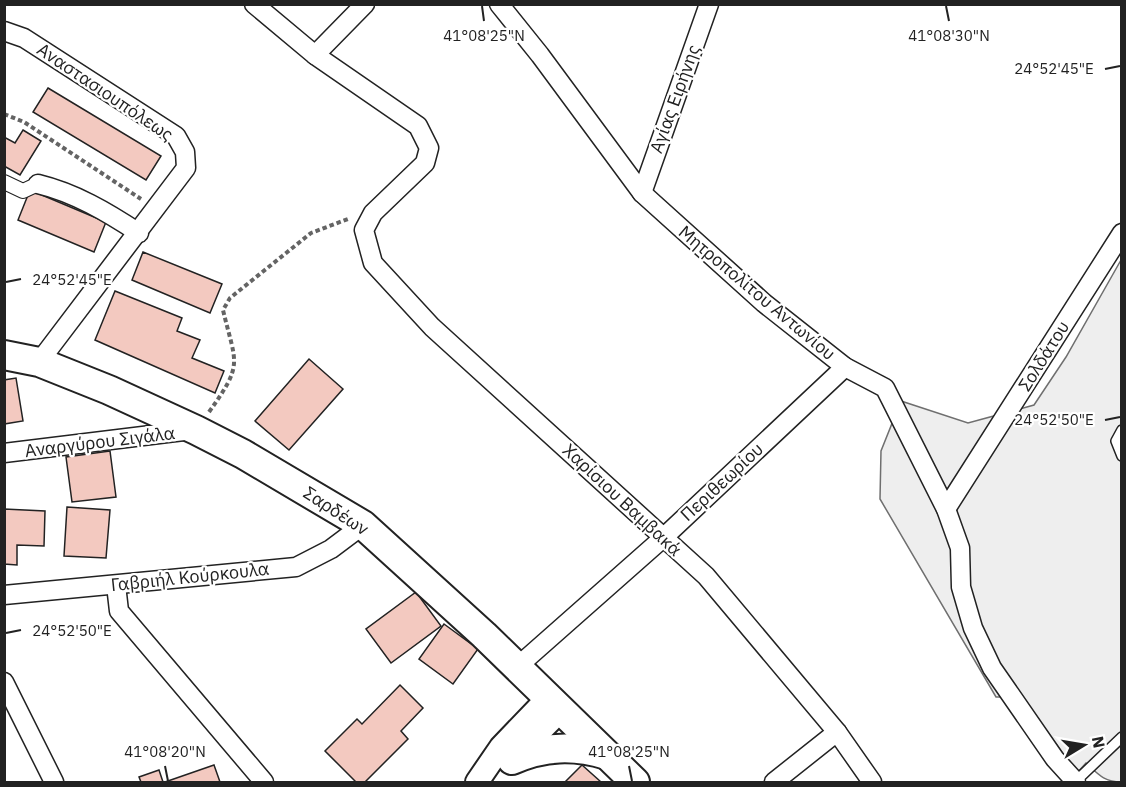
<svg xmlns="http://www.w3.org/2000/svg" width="1126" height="787" font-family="'IBM Plex Sans',sans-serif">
	<rect width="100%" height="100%" fill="#fff"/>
	<!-- green -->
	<path fill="#eee" stroke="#6f6f6f" stroke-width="1.5" d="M1121,260v522c-17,0 -23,-8 -35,-19l-9,10 -55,-76h-26l-116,-198 1,-48 20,-50 67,22 66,-18 32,-48z"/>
	<!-- building -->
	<g fill="#f3c9c0" stroke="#222" stroke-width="1.5">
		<path d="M48,88l113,68 -15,24 -113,-68z"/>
		<path d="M23,130l18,11 -21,34 -16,-9v-29l11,6z"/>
		<path d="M30,190l76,32 -12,30 -76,-32z"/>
		<path d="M143,252l79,32 -12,29 -78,-33z"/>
		<path d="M115,291l67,27 -5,13 23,9 -8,18 32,13 -9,22 -120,-53z"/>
		<path d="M309,359l34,30 -54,61 -34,-29z"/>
		<path d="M16,378l7,43 -19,3v-44z"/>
		<path d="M110,451l6,46 -44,5 -6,-45z"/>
		<path d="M67,507l43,3 -4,48 -42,-2z"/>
		<path d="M4,509l41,2 -1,35 -27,-1v20l-13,-1z"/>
		<path d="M416,592l25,34 -50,37 -25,-34z"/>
		<path d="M444,624l34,25 -25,35 -34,-25z"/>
		<path d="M400,685l23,23 -22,23 7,8 -43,43h-9l-31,-31 32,-32 5,5z"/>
		<path d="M214,765l6,17h-55z"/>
		<path d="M582,765l19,17h-36z"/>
		<path d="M159,770l4,12h-22l-2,-5z"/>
	</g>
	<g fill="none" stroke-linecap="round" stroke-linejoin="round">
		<!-- service casing -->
		<g stroke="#222" stroke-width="12">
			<g id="service">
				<path d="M1122,430l-6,11 6,15"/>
				<path d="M1075,782l47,-45"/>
			</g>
		</g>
		<!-- pedestrian casing -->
		<g stroke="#222" stroke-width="16">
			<path id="pedestrian" d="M4,182l19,9 15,-7"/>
		</g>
		<!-- minor casing -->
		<g stroke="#222" stroke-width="21">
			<g id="minor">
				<path d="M254,4l61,51 103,71 11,22 -4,15 -52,50 -9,17 9,33 59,64 274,249 131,156 35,50"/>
				<path d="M499,4l41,51 102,138 122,110 81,64 40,21 61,121 14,39 1,39 12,41 19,40 63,91 21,23"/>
				<path d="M4,31l20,7 152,98 9,16 1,16 -147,194"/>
				<path d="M315,55l50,-51"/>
				<path d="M38,184c37,9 69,28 101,49"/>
				<path d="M642,193l67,-189"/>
				<path d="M4,453l188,-23"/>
				<path d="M946,509l176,-276"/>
				<path d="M116,585l3,26 145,171"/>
				<path d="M4,595l292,-28 35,-18 32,-24"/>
				<path d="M517,667l146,-129 182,-171"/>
				<path d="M4,682l50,100"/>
				<path d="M774,782l63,-50"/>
			</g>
		</g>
		<!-- tertiary casing -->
		<g stroke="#222" stroke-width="26">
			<g id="tertiary">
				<path d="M512,759l49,-49"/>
				<path d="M477,782l24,-35 47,-49"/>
			</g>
		</g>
		<!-- primary casing -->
		<g stroke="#222" stroke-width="32">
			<g id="primary">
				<path d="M4,355l35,7 70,28 87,40 47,24 120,71 121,110 151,147"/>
				<path d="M512,760c32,-14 62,-15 95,-5"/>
			</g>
		</g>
		<!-- path -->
		<g stroke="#646464" stroke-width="4" stroke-dasharray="4.5 3" stroke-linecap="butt">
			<path d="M4,114l20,8 117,77"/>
			<path d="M209,412c35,-49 27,-47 14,-102l7,-12 81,-65 37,-14"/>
		</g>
		<!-- service -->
		<use href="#service" stroke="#fff" stroke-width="9"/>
		<!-- pedestrian -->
		<use href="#pedestrian" stroke="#fff" stroke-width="14"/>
		<!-- minor -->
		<use href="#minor" stroke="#fff" stroke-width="18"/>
		<!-- tertiary -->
		<use href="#tertiary" stroke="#fff" stroke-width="22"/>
		<!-- primary -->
		<use href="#primary" stroke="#fff" stroke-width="28"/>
	</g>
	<!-- ticks -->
	<path fill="none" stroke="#222" stroke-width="2" d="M482,6l2,15M946,6l3,15M1105,69l15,-3M6,282l15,-3M1105,420l15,-3M6,633l15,-3M165,766l3,15M629,766l3,15"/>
	<g text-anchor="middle" stroke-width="4.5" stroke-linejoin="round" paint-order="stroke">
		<!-- street labels -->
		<g font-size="18" fill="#222" stroke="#fff">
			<text transform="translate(105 92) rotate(34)" y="6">Αναστασιουπόλεως</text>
			<text transform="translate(675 99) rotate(-70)" y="6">Αγίας Ειρήνης</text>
			<text transform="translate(757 293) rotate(40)" y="6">Μητροπολίτου Αντωνίου</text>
			<text transform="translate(1044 356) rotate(-58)" y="6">Σολδάτου</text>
			<text transform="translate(100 442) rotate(-7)" y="6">Αναργύρου Σιγάλα</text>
			<text transform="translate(722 482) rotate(-43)" y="6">Περιθεωρίου</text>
			<text transform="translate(622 500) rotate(43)" y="6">Χαρίσιου Βαμβακά</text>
			<text transform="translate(336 511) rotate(33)" y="6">Σαρδέων</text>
			<text transform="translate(190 577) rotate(-6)" y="6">Γαβριήλ Κούρκουλα</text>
		</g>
	</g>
	<g font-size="15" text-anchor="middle" fill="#222" stroke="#fff" stroke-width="4.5" stroke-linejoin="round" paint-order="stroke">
		<text x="484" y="41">41°08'25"N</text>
		<text x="949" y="41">41°08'30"N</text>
		<text x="1054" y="74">24°52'45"E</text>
		<text x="72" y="285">24°52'45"E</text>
		<text x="1054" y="425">24°52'50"E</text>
		<text x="72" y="636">24°52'50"E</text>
		<text x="165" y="757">41°08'20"N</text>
		<text x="629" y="757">41°08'25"N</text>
	</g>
	<!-- border -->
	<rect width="1126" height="787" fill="none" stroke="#222222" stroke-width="12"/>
	<!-- north arrow -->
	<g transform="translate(1084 745) rotate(79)" stroke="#ffffff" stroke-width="4.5" paint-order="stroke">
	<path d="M0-4.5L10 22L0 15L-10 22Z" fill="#222222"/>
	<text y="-9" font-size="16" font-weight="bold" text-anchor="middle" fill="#222222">N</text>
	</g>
</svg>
